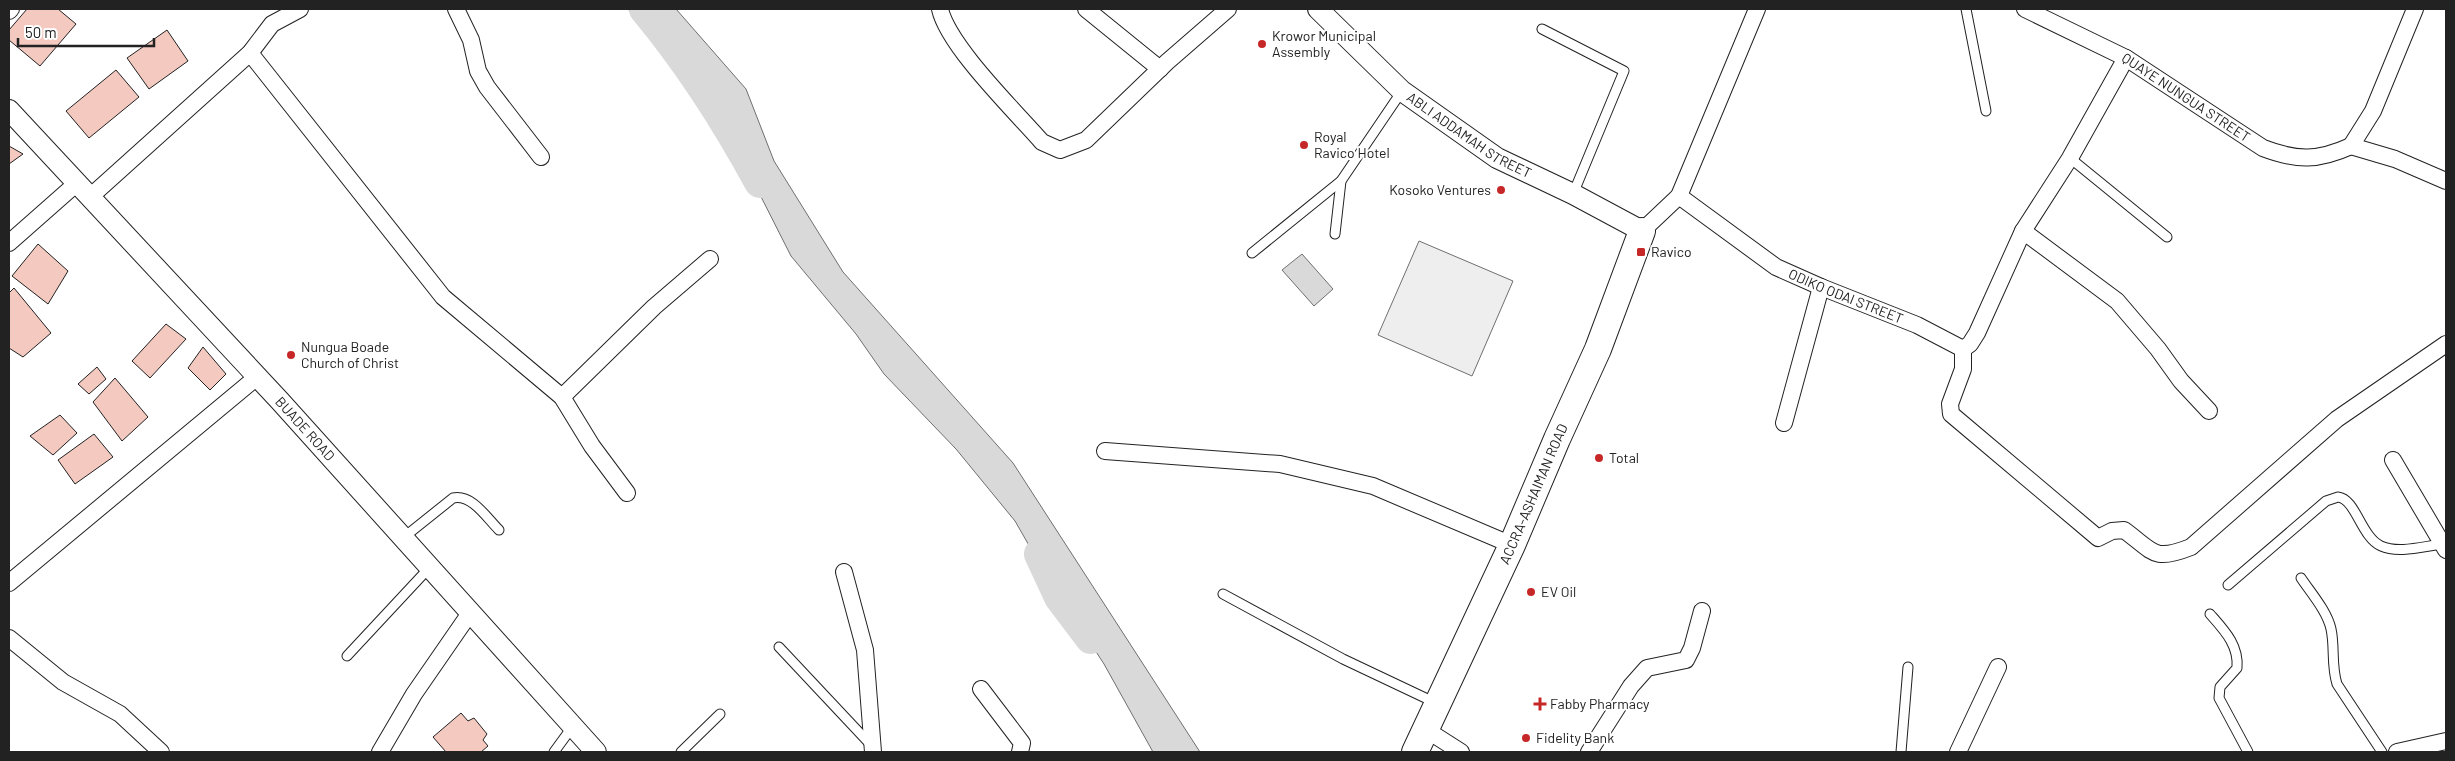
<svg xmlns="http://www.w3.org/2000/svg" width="2455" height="761" font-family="Barlow,sans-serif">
	<rect width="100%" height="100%" fill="#fff"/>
	<!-- green -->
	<path fill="#eee" stroke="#6f6f6f" d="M1419,241l94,40 -41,95 -94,-41z"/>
	<!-- water -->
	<g fill="#d9d9d9" stroke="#6f6f6f">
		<path d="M628,9h48l70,80 28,72 69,111 170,191 187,289h-47l-49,-88 -58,-89 -31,-54 -59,-72 -72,-75 -28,-40 -65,-78 -38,-75 -28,-74 -30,-23z"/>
		<path d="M1302,254l31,35 -19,17 -32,-36z"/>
	</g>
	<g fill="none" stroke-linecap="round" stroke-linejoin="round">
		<!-- river -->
		<g stroke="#d9d9d9" stroke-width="32">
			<path d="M645,9c44,53 82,112 115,173"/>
			<path d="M1040,554l20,43 31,41"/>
		</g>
	</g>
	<!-- building -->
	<g fill="#f3c9c0" stroke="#222">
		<path d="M27,9h31l18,15 -36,42 -31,-26v-10z"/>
		<path d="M167,30l21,31 -39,28 -22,-31z"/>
		<path d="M116,70l23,27 -50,41 -23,-27z"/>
		<path d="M9,146l14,8 -14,10z"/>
		<path d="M38,244l30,27 -20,33 -36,-28z"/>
		<path d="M14,288l37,45 -28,24 -14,-9v-55z"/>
		<path d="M166,324l20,15 -36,39 -18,-17z"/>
		<path d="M203,347l23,27 -16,16 -22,-22z"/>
		<path d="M97,367l9,12 -17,15 -11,-10z"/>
		<path d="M115,378l33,39 -26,24 -29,-39z"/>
		<path d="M60,415l17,18 -24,22 -23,-19z"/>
		<path d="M94,434l19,23 -38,27 -17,-24z"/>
		<path d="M461,713l7,8 6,-3 13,16 -4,6 5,6 -7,6h-35l-13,-15z"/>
	</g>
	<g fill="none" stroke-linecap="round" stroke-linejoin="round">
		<!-- service casing -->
		<g stroke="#222" stroke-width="11">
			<g id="service">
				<path d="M1966,9l20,102"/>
				<path d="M1542,29l82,42 -51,123"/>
				<path d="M2070,158l97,79"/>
				<path d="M1335,234l6,-53"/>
				<path d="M1252,253l89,-72 61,-90"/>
				<path d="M403,538l50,-40c19,-4 33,19 46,32"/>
				<path d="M2301,578c10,15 26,33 30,51 4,18 0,36 6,55l45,68"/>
				<path d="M2228,585l98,-84 12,-4c18,2 23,40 43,49 18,8 43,0 62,-2"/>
				<path d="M1223,594l120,65 93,44"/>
				<path d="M2210,614c14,16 29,31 27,54l-17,19 -1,11 29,54"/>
				<path d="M779,647l92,98"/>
				<path d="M347,656l82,-88"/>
				<path d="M554,752l19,-26"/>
				<path d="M681,752l39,-38"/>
				<path d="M1901,752l7,-85"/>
			</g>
		</g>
		<!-- minor casing -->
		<g stroke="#222" stroke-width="18">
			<g id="minor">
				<path d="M456,9l15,31 7,31 9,16 54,70"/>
				<path d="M940,9c8,37 76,103 102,133l18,8 26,-10 81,-78 61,-53"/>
				<path d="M1086,9l74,60"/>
				<path id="s1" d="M2025,9l101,49 137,90c34,13 55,13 88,-2"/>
				<path d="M9,11l2,-2"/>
				<path d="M250,53l193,244 119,100 30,49 35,47"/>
				<path d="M2351,146l22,-35 42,-102"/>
				<path d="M2351,146l44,13 51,22"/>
				<path id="s2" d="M1679,196l97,71 45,20 96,38 46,24 7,-5 7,-11 46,-102 47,-73 56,-100"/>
				<path d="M90,197l160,-144 22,-29 28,-15"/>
				<path d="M1642,231l37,-35 78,-187"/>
				<path d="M2023,231l94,70 41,48 23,32 28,30"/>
				<path d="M9,243l68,-60"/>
				<path d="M1963,349v20l-13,35 1,10 147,124 14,-7 12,-1c30,22 29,32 67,17l146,-128 109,-75"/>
				<path d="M562,397l92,-90 56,-48"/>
				<path d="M1784,423l37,-136"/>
				<path d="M1105,451l175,13 93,22 139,59"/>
				<path d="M2393,460l53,90"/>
				<path d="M844,572l21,78 8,102"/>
				<path d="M9,583l248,-206"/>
				<path d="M9,638l54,44 57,32 41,38"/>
				<path d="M981,689l41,54 -2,9"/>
				<path d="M1425,729l36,23"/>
				<path d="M380,752l34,-58 56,-81"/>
				<path d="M1589,752l42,-66 16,-18 39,-8 6,-12 10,-37"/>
				<path d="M1958,752l40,-85"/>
				<path d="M2397,752l49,-11"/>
			</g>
		</g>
		<!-- tertiary casing -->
		<g stroke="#222" stroke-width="22">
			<g id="tertiary">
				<path id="s3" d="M1318,9l84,82 95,67 76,36 69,37"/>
				<path id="s4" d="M9,110l271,291 316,351"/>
			</g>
		</g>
		<!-- primary casing -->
		<g stroke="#222" stroke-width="28">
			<g id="primary">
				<path id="s5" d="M1415,752l97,-207 45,-106 41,-90 44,-118"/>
			</g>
		</g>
		<!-- service -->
		<use href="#service" stroke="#fff" stroke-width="9"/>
		<!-- minor -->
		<use href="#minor" stroke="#fff" stroke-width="16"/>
		<!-- tertiary -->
		<use href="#tertiary" stroke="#fff" stroke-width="20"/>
		<!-- primary -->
		<use href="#primary" stroke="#fff" stroke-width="26"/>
	</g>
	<!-- markers -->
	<g fill="#c62828" stroke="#fff" stroke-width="2">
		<circle cx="1262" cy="44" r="5"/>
		<circle cx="1304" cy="145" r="5"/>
		<circle cx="1501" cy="190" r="5"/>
		<rect x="1636" y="247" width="10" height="10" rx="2.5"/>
		<circle cx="291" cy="355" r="5"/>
		<circle cx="1599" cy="458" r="5"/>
		<circle cx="1531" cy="592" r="5"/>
		<path d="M1537.5 696.5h5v5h5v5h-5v5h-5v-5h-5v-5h5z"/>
		<circle cx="1526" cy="738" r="5"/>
	</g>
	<g text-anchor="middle" stroke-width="4" stroke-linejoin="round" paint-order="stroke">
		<!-- poi labels -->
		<g font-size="14" fill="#222" stroke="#fff" text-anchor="start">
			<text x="1272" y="41">Krowor Municipal<tspan x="1272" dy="16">Assembly</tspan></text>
			<text x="1314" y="142">Royal<tspan x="1314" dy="16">Ravico Hotel</tspan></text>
			<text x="1491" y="195" text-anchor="end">Kosoko Ventures</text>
			<text x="1651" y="257">Ravico</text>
			<text x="301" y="352">Nungua Boade<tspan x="301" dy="16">Church of Christ</tspan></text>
			<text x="1609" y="463">Total</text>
			<text x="1541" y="597">EV Oil</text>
			<text x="1550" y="709">Fabby Pharmacy</text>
			<text x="1536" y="743">Fidelity Bank</text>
		</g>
		<!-- street labels -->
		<g font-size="14" fill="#222" stroke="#fff">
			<text dy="5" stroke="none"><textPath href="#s1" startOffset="184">QUAYE NUNGUA STREET</textPath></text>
			<text dy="5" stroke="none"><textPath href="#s3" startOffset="198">ABLI ADDAMAH STREET</textPath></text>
			<text dy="5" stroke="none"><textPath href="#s2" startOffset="196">ODIKO ODAI STREET</textPath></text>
			<text dy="5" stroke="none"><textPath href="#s4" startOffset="435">BUADE ROAD</textPath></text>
			<text dy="5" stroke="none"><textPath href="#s5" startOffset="284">ACCRA-ASHAIMAN ROAD</textPath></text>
		</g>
	</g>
	<!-- border -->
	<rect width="2455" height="761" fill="none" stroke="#222222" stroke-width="20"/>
	<!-- scale -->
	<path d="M18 38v8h136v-8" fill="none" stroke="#222222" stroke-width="2.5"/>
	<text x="25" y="38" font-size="15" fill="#222222" stroke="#ffffff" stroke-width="4" paint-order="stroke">50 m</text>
</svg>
